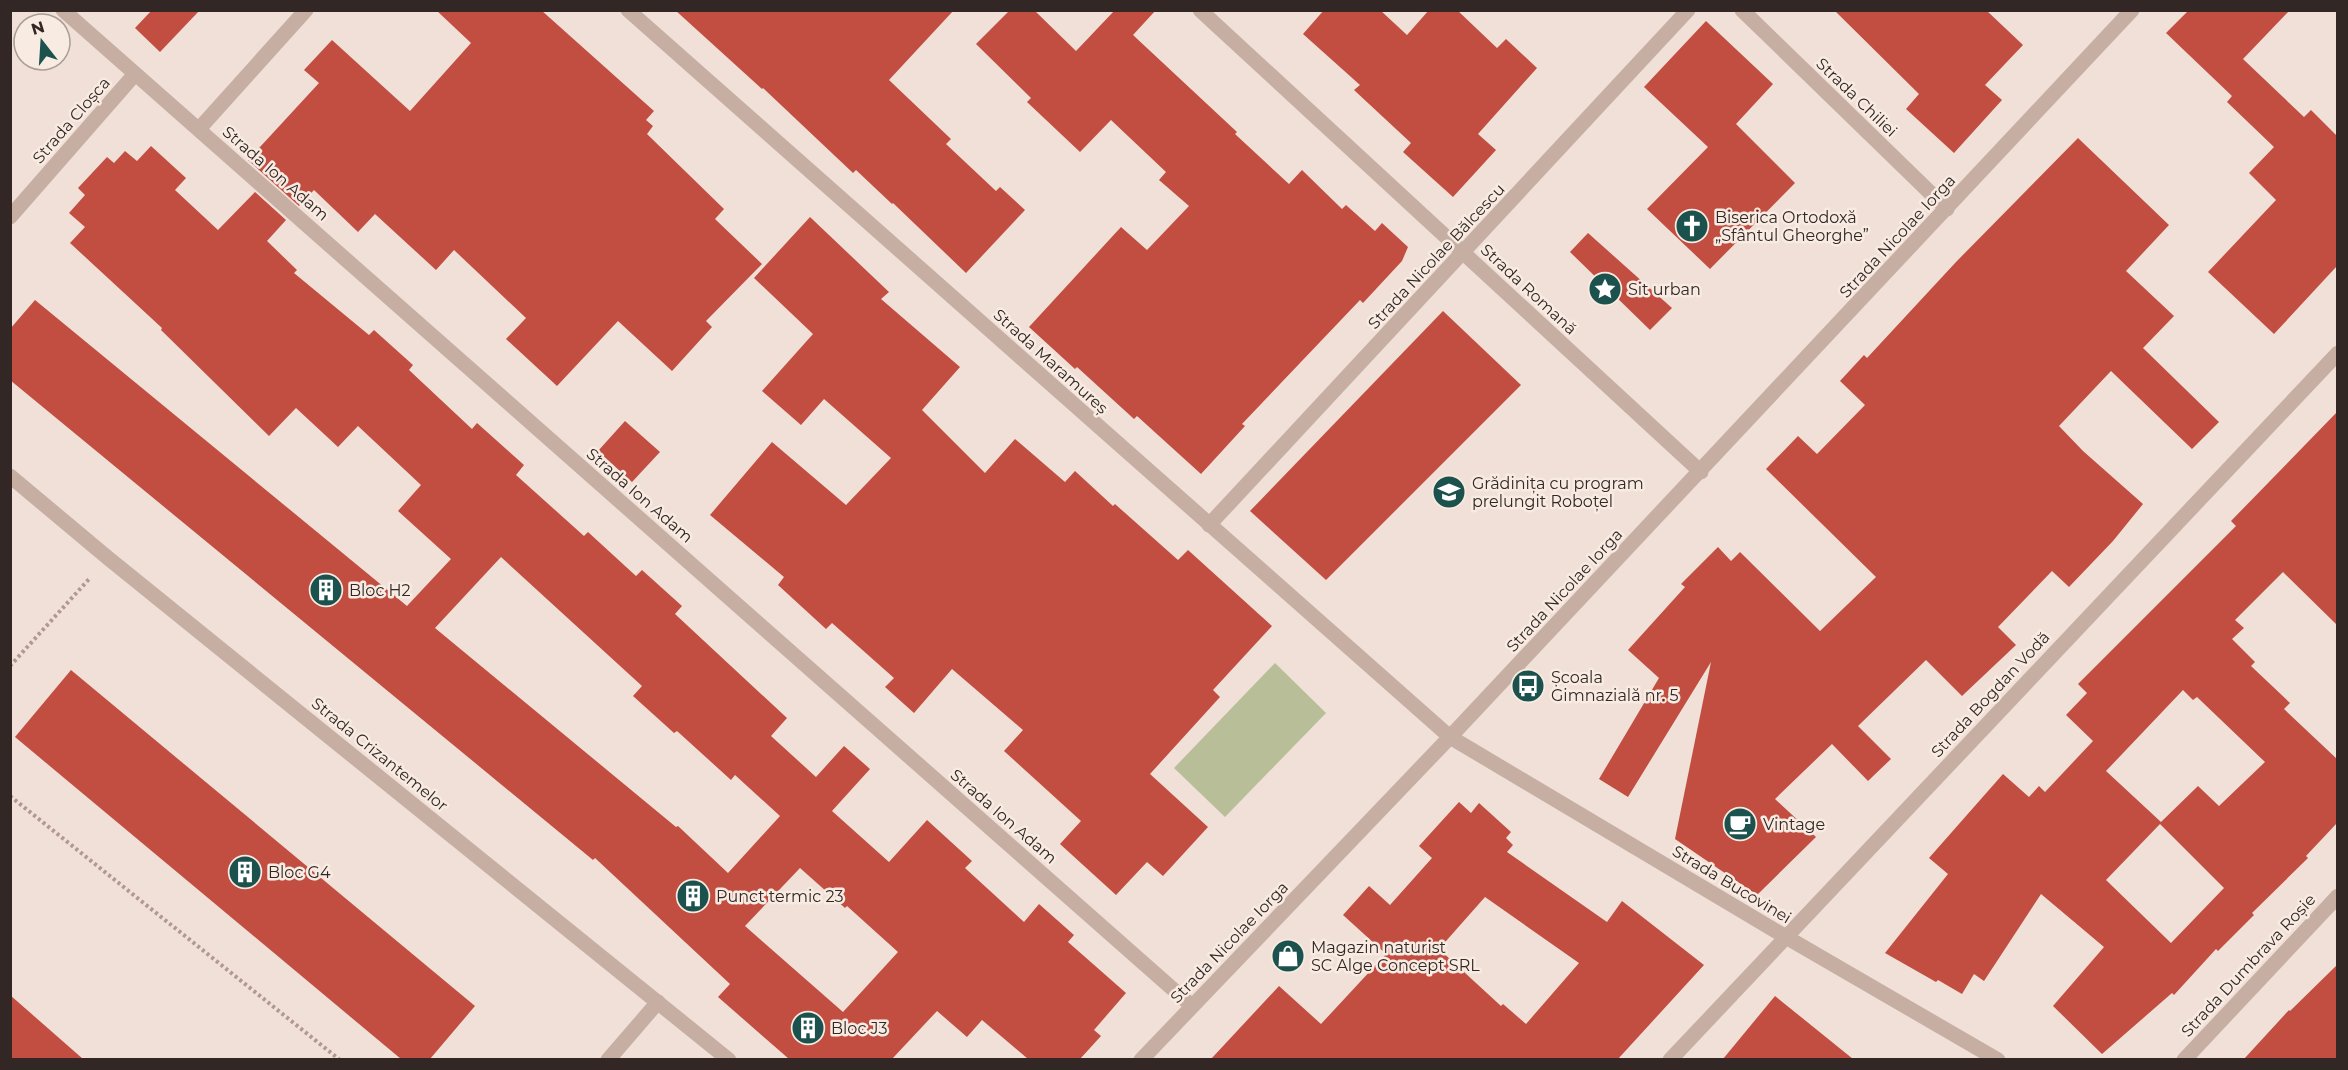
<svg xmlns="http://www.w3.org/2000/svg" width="2348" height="1070" font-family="Montserrat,sans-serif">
	<rect width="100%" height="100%" fill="#f0e0d7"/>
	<!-- green -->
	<path fill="#b7be98" d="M1275,663l51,50 -101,104 -51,-49z"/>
	<!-- building -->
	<g fill="#c24e42" fill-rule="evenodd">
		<path d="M152,10h48l-40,42 -25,-24z"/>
		<path d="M436,10h105l113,101 -8,9 7,6 -6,8 77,75 -9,10 47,45 -56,57 6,6 -40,44 -54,-50 -61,65 -51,-47 20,-21 -72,-68 -18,20 -61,-56 -17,18 -44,-42 -15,16 -51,-46 71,-77 -15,-13 28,-30 78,71 61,-68z"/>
		<path d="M675,10h279l-65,70 62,59 -5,5 50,47 4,-4 25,23 -59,63 -73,-70 -1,1 -36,-34 -3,3 -90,-85 -1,1z"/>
		<path d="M1010,10h24l42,41 39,-41h41l-23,25 104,97 -2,2 54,50 13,-14 40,39 4,-4 29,26 7,-8 26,24 -6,14 -39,42 -3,-3 -118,124 3,2 -44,48 -64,-58 -3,3 -57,-52 -2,2 -46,-42 92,-100 26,23 42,-44 -30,-26 7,-8 -55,-52 -31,32 -53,-50 4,-4 -55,-54z"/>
		<path d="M1324,10h56l27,25 22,-25h28l40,38 9,-9 31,29 -59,66 18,16 -43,47 -50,-45 8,-9 -57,-53 6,-5 -57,-51z"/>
		<path d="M1834,10h152l37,35 -38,40 17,15 -48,53 -48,-44 13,-15z"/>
		<path d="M2189,10h101l-47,49 61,58 7,-7 26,26v130l-63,68 -66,-62 68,-72 -27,-27 25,-26 -47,-45 5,-6 -66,-63z"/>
		<path d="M1706,21l67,63 -37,40 59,59 -85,86 -63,-60 61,-62 -64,-60z"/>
		<path d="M2078,138l91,87 -43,46 48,45 -31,32 76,74 -27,27 -81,-78 -52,55 24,25 60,53 -30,37 -44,46 -17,-16 -54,56 18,18 -54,51 -36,-36 -68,66 33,33 -23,22 -36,-37 -57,55 41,38 -59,58 -82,-56 36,-177 -83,135 -29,-18 60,-101 -31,-28 57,-63 -4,-3 37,-37 13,14 9,-9 80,79 56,-54 -110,-108 32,-33 19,18 48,-49 -25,-24 24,-26 3,3 89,-96z"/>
		<path d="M151,146l35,32 -11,12 43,40 37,-38 31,28 -19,21 30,29 -3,3 75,62 5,-5 39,35 -4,5 63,59 5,-6 47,42 -8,10 68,61 4,-4 48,44 6,-6 40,36 -7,8 112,104 -16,18 45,41 28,-31 26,23 -38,42 57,51 38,-42 45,41 -7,7 59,54 15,-18 35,31 -6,7 58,51 -32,37 7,6 -21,23h-52l-46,-39 -15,17 -30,-26 -45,48h-103l-71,-62 12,-13 -135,-126 -2,2 -583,-480v-51l25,-29 372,306 44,-47 -53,-48 23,-26 -63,-59 -20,21 -42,-39 -27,28 -108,-106 1,-2 -92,-85 15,-16 -16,-14 16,-18 -7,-7 29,-31 7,6 11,-12 12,10zM501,557l141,129 -9,10 41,37 3,-2 54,49 4,-5 45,41 -52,57 -50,-47 -2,1 -241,-199zM800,868l45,40 2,-2 51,46 -55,60 -98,-86z"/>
		<path d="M810,217l79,75 -8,7 79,68 -38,43 63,63 30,-34 50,43 10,-11 38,35 2,-2 63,56 10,-10 84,76 -59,64 7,7 -70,77 58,53 -45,49 -16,-14 -31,33 -56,-51 21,-23 -77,-70 19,-21 -71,-61 -38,44 -29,-26 9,-9 -62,-55 -6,6 -48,-44 6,-8 -74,-62 62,-73 74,63 45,-47 -67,-59 -23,26 -39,-34 51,-57 -59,-56z"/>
		<path d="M1588,233l84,75 -22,22 -80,-78z"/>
		<path d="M1443,311l78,74 -195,195 -76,-69z"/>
		<path d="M2337,412v213l-54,-53 -48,48 9,8 -12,11 23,23 -4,4 39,37 -6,6 53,50v64l-31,33 2,2 -56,55 2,2 -36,36 -2,-2 -42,46 -2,-2 -70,61 -49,-48 51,-59 -63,-53 -57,87 -10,-7 -12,20 -24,-14 -2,2 -51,-29 63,-79 -19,-16 74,-84 26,23 10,-11 6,6 48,-51 -27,-26 21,-22 -9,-9 158,-158 -5,-5zM2183,690l10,10 4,-3 68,65 -46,44 -21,-20 -37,36 -55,-51zM2160,824l64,64 -53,55 -65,-63z"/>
		<path d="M625,421l35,31 -28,30 -34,-31z"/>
		<path d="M71,670l404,336 -45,53h-29l-386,-322z"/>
		<path d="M1459,802l12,11 8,-10 32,29 -5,6 7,7 -6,7 100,70 15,-21 82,64 -86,94h-407l68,-73 42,38 65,-70 -43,-39 26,-29 21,19 42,-47 -13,-12zM1485,897l94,66 -53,61 -23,-20 -2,2 -62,-57z"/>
		<path d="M2337,965v94h-93l45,-49 1,1z"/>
		<path d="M10,995l73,64h-73z"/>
		<path d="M1775,996l78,63h-130z"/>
	</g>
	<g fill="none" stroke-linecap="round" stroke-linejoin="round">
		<!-- path -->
		<g stroke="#b2988e" stroke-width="4" stroke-dasharray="3 3" stroke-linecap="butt">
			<path d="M10,666l80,-88"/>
			<path d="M10,796l330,264"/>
		</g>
		<!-- minor -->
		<g stroke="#c7aea3" stroke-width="15">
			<path d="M63,10l1129,996"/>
			<path d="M1200,10l501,462"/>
			<path d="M1742,10l205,199"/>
			<path d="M199,129l107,-119"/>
			<path d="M10,217l125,-143"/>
			<path d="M10,476l98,82 621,502"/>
			<path d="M1209,525l479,-515"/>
			<path d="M608,1060l50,-58"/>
			<path d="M1670,1060l668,-707"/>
			<path d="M2184,1060l154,-164"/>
		</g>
		<!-- tertiary -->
		<g stroke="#c7aea3" stroke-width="15">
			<path d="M628,10l822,727 336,200 212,123"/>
			<path d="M1141,1060l309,-323 682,-727"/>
		</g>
	</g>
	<!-- icons -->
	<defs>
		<g id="church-disc" transform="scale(1.725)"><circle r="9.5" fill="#1c524d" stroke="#f8ebe2"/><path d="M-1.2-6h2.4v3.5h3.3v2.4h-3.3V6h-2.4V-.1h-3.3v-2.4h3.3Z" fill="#fff"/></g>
		<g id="sight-disc" transform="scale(1.725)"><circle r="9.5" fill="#1c524d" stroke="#f8ebe2"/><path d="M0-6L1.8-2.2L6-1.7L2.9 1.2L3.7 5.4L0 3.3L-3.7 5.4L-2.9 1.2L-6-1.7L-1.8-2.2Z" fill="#fff"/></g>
		<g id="school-disc" transform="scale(1.725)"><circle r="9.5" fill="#1c524d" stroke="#f8ebe2"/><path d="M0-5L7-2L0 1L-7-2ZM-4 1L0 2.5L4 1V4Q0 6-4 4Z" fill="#fff"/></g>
		<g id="building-disc" transform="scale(1.725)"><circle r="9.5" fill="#1c524d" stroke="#f8ebe2"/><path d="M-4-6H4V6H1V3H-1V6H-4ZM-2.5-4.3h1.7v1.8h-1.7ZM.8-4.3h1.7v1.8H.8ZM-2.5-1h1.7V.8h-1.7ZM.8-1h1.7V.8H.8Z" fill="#fff"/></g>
		<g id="bus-disc" transform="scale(1.725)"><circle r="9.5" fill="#1c524d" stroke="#f8ebe2"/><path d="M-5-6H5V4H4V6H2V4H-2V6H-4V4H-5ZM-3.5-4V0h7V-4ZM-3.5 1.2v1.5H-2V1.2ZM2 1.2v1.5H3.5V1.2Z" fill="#fff"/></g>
		<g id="cafe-disc" transform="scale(1.725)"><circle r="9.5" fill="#1c524d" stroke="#f8ebe2"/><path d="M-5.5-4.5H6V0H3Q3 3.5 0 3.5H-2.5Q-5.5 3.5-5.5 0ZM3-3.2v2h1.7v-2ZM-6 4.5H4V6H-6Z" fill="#fff"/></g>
		<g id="shop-disc" transform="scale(1.725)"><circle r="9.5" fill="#1c524d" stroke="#f8ebe2"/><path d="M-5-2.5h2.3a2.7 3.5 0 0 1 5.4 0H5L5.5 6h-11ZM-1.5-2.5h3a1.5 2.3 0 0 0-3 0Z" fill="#fff"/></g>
	</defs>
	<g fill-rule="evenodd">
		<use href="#church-disc" x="1692" y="226"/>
		<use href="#sight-disc" x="1605" y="289"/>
		<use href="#school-disc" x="1449" y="492"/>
		<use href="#building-disc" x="326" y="590"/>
		<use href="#bus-disc" x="1528" y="686"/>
		<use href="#cafe-disc" x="1740" y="824"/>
		<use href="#building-disc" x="245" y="872"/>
		<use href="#building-disc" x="693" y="896"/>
		<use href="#shop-disc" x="1288" y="956"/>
		<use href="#building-disc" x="808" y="1028"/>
	</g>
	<g text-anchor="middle" stroke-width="5" stroke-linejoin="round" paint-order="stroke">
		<!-- street labels -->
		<g font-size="16" fill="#322725" stroke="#f8ebe2">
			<text transform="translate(1857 97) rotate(44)" y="6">Strada Chiliei</text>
			<text transform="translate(71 120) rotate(-49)" y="6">Strada Cloșca</text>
			<text transform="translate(276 173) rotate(41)" y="6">Strada Ion Adam</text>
			<text transform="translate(1897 236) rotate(-47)" y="6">Strada Nicolae Iorga</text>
			<text transform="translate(1436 256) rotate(-47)" y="6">Strada Nicolae Bălcescu</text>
			<text transform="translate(1529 289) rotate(43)" y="6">Strada Romană</text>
			<text transform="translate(1051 361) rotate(42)" y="6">Strada Maramureș</text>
			<text transform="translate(640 495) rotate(41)" y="6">Strada Ion Adam</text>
			<text transform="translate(1564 590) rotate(-47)" y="6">Strada Nicolae Iorga</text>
			<text transform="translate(1990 694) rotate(-47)" y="6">Strada Bogdan Vodă</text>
			<text transform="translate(380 754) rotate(39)" y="6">Strada Crizantemelor</text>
			<text transform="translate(1004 816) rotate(41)" y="6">Strada Ion Adam</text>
			<text transform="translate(1732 884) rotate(31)" y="6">Strada Bucovinei</text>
			<text transform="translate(1229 942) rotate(-46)" y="6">Strada Nicolae Iorga</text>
			<text transform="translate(2248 965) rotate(-47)" y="6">Strada Dumbrava Roșie</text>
		</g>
		<!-- poi labels -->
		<g font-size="16" fill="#322725" stroke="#f8ebe2" text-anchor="start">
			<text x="1715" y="223">Biserica Ortodoxă<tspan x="1715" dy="18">„Sfântul Gheorghe”</tspan></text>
			<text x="1628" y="295">Sit urban</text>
			<text x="1472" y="489">Grădinița cu program<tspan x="1472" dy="18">prelungit Roboțel</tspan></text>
			<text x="349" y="596">Bloc H2</text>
			<text x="1551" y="683">Școala<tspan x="1551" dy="18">Gimnazială nr. 5</tspan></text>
			<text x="1763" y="830">Vintage</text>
			<text x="268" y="878">Bloc G4</text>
			<text x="716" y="902">Punct termic 23</text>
			<text x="1311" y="953">Magazin naturist<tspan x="1311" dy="18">SC Alge Concept SRL</tspan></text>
			<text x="831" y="1034">Bloc J3</text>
		</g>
	</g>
	<!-- border -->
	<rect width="2348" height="1070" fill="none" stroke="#322725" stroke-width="24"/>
	<!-- north arrow -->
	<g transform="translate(42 42) rotate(343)"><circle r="28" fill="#f8ebe2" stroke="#a99d96" stroke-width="1.5"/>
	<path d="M0-4.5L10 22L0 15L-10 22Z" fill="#1c524d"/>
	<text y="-9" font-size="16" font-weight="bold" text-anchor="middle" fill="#322725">N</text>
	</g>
</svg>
